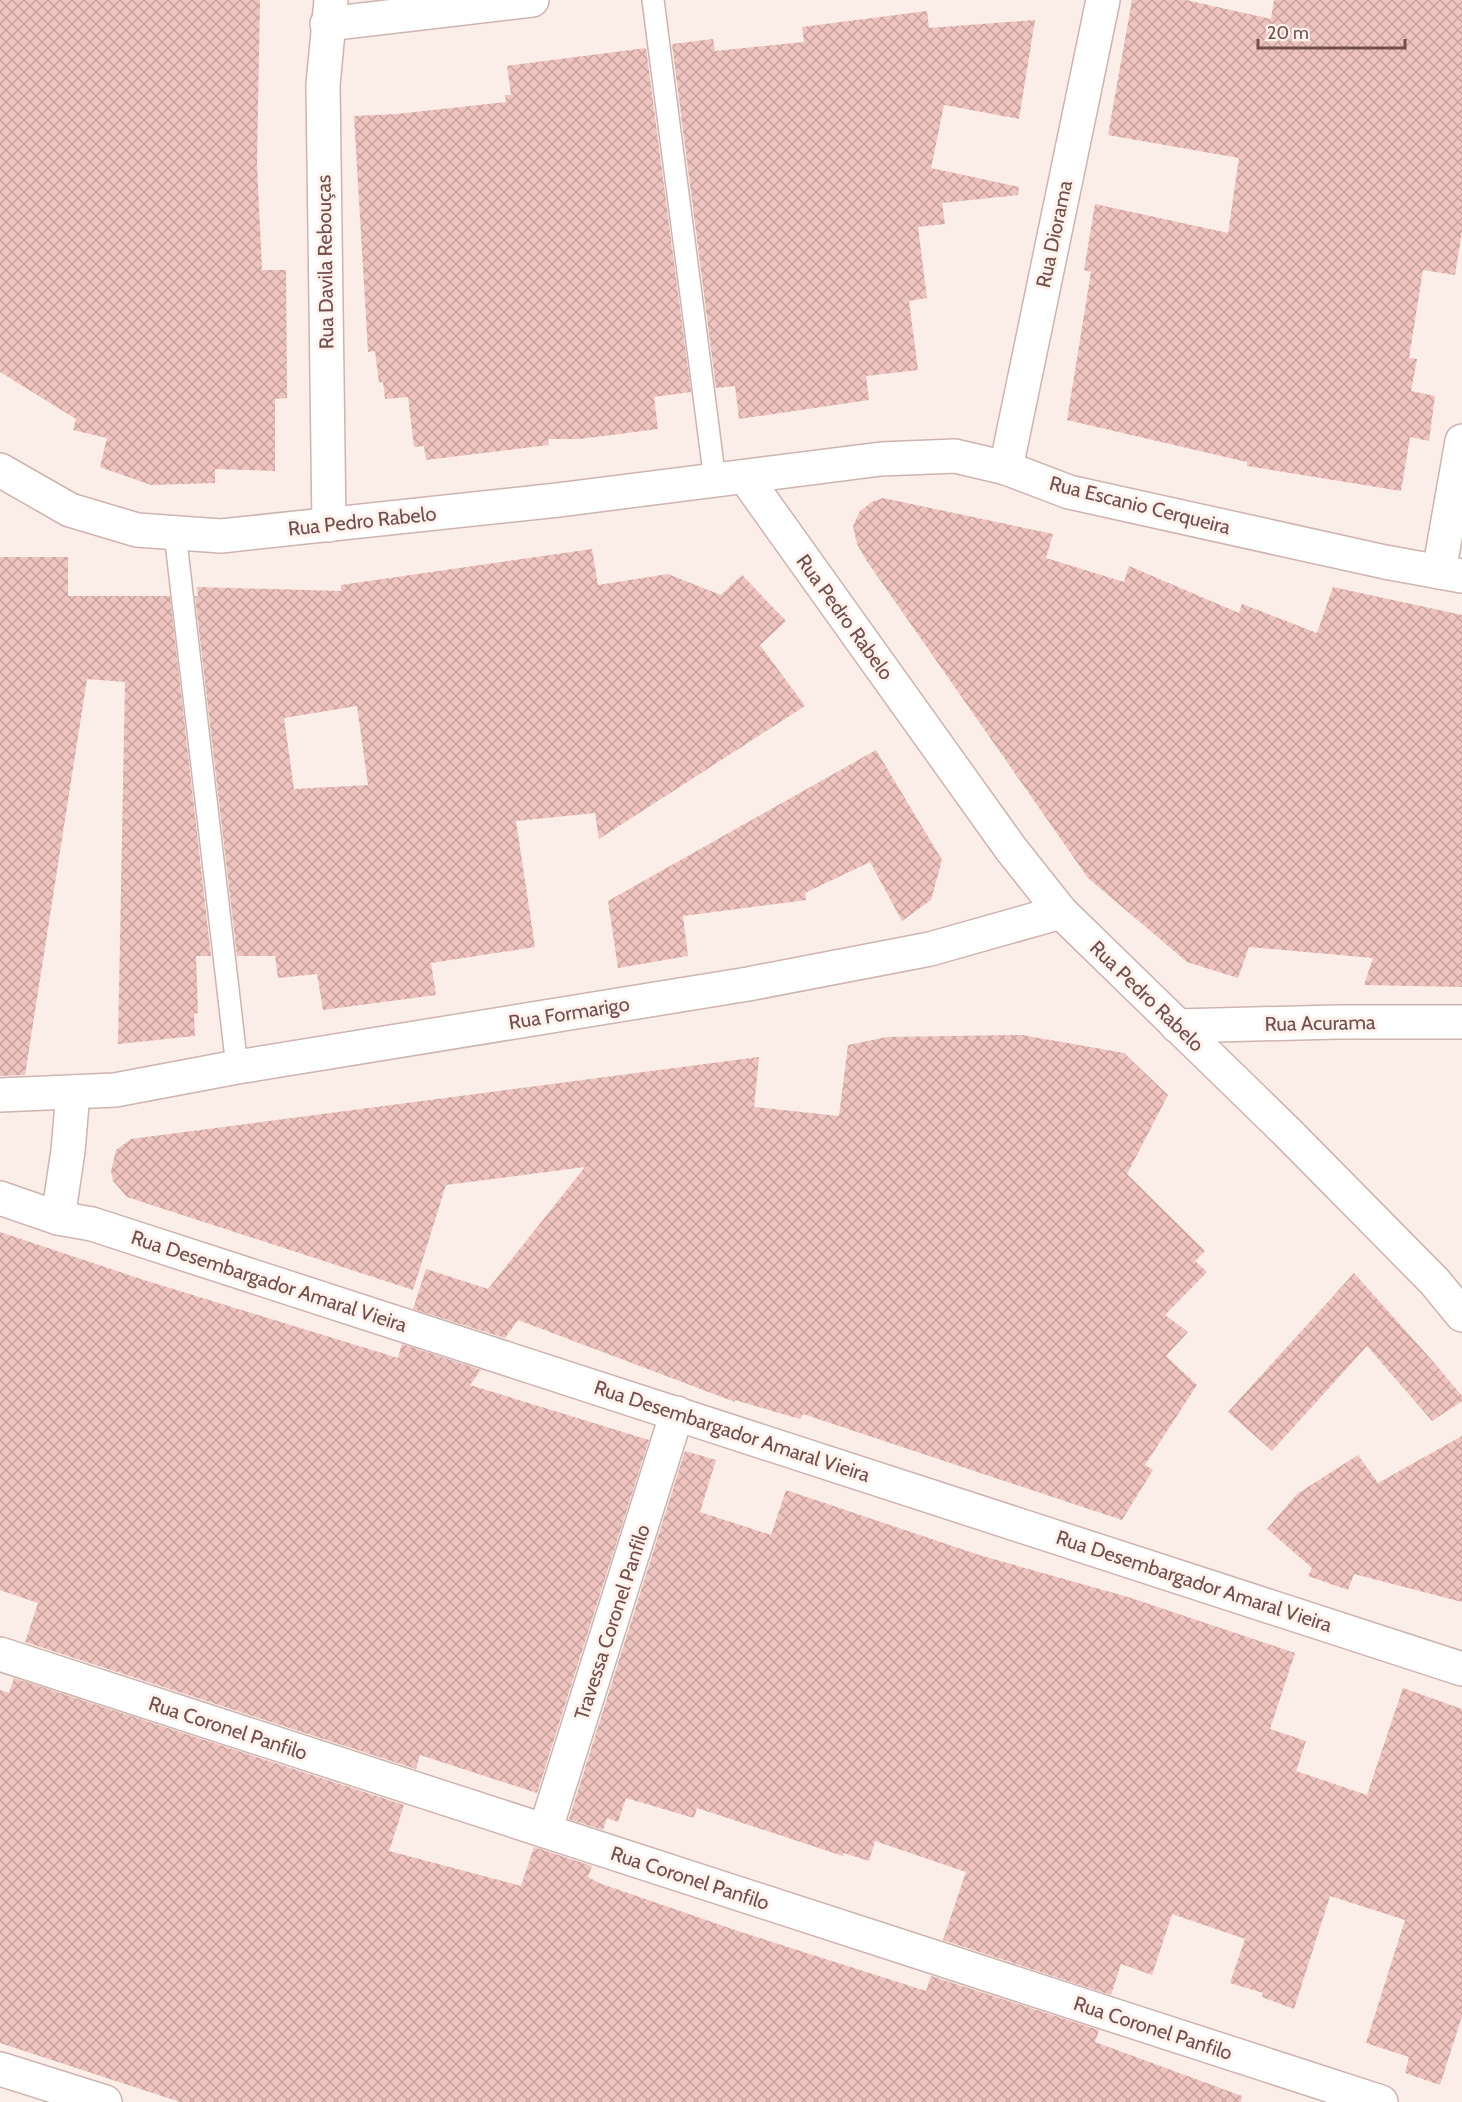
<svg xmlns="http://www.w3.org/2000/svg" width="1462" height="2102" font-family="Cabin,sans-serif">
	<defs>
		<pattern id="building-cross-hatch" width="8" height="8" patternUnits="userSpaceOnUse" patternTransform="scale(1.5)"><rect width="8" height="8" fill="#efc4c0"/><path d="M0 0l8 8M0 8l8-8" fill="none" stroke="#c6a29e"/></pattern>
	</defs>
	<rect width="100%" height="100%" fill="#fbede7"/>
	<!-- building -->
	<g fill="url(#building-cross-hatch)" fill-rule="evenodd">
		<path d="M0,0h260l-3,164 5,106h24l1,128 -12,1v72l-60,-2v14l-64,2 -51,-18 7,-29 -34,-8 3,-11 -76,-47z"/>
		<path d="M1132,0h54l85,19 3,-19h188v231l-7,44 -32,-5 -14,88 8,1 -6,32 24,5 -6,45 -19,-4 -9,54 -154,-25v-4l-180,-42 24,-148 -7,-2 11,-66 133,29 11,-75 -131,-23z"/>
		<path d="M927,11l2,17 106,-8 -16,99 -75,-14 -13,63 88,19 -1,8 -76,8 3,21 -27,3 9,71 -18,3 9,69 -52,6 3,24 -130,19 -4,-33 -19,2 -44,-344 41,-5 2,12 89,-9 -2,-15z"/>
		<path d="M646,48l45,344 -37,5 4,32 -78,10h-32l1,6 -123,15 -2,-14 -10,1 -6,-50 -23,2 -2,-17 -4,1 -4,-32 -7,1 -14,-236 43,-2 109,-12 -1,-7h6l-4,-29z"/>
		<path d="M883,498l170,36 -7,24 78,24 5,-16 110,47 3,-9 75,29 16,-46 129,28v372l-98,-2 9,-27 -124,-11 -11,31 -51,-16 -99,-84 -222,-318 -9,-16 -4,-18 7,-15 12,-9z"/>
		<path d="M592,549l6,36 70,-11 53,21 21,-20 44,46 -26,24 45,61 -206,133 -4,-26 -79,8 19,126 -104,16 5,32 -113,15 -6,-36 -39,4 -3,-22h-38l-42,-360h3l-1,-9 144,4v-6zM357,706l11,79 -74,4 -10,-71z"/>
		<path d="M0,557h68v39h102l41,360h-15l2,57 -4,1 1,22 -77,8 7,-362 -38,-3 -62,396 -25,1z"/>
		<path d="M876,750l66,110 -11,40 -29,21 -32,-59 -65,31 1,7 -123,16 5,40 -70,12 -10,-67z"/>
		<path d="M1022,1035l102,18 44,42 -41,79 78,77 -10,10 12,11 -42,43 23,17 -22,24 31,29 -52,80 8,5 -31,50 -319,-106 -3,5 -65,-19v2l-217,-82 -13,18 -92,-29 13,-40 62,20 97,-122 -139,18 -33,105 -286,-93 -14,-16 -2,-10 5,-21 15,-11 628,-82 -5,50 85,9 9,-71 39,-8z"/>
		<path d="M0,1232l144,48 254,78 4,-14 79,26 -11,15 179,55 -112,353 -117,-38 -4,14 -391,-127 13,-39 -38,-13z"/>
		<path d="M1354,1273l83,93 25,30v5l-30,20 -65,-75 -95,105 -44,-39z"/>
		<path d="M1462,1436v166l-108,-28 -6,16 -40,-14 4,-8 -45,-39 30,-35 61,-39 20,28z"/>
		<path d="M685,1451l31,9 -16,52 71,23 15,-45 193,65 149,42 167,56 -25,76 36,12 -10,30 71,24 36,-107 59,21v307l-22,69 -35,-12 4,-16 -43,-14 39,-123 -75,-24 -36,113 -32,-12 1,-4 -33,-10 15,-44 -73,-25 -20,61 -31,-11 -10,31 -168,-55 23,-68 -91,-31 -6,20 -25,-8 -1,3 -146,-48 -3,10 -68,-20 -8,24 -11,-4 -4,12 -34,-11z"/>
		<path d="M14,1678l390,127 -15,46 132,35 13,-39 58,19 -4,11 11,6 139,48 188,60 5,-15 168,54 -4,12 147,54 -1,6h-1061l-180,-59v-353l9,3z"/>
	</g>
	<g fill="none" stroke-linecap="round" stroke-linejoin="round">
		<!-- lane casing -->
		<g stroke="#ceb4b0" stroke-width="24">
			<g id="lane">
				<path d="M653,0l62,481"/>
				<path d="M175,533l62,534"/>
			</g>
		</g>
		<!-- street casing -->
		<g stroke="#ceb4b0" stroke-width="36">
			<g id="street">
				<path d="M327,24l205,-24"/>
				<path d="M1006,468l97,-468"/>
				<path d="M0,470l70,40 67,20 84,6 337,-36 323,-41 74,-3 51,12 63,24 316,70 77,14"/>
				<path d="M745,477l266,372 50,63 226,220 148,150 27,33"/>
				<path d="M329,525l-6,-440 8,-85"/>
				<path d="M1439,572l23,-131"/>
				<path d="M1177,1026l159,-4h126"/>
				<path d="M0,1095l115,-5 122,-23 511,-83 182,-35 131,-37"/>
				<path d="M0,1198l58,20 34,6 1370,445"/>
				<path d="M58,1218l10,-67 5,-59"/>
				<path d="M0,1654l1381,448"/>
				<path d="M545,1831l132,-418"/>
				<path d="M0,2069l105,33"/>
			</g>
		</g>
		<!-- lane -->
		<use href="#lane" stroke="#fff" stroke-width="21"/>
		<!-- street -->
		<use href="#street" stroke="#fff" stroke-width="33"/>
	</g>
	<g text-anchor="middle" stroke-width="6" stroke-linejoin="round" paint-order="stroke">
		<!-- street labels -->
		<g font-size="20" fill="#734f4c" stroke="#fef2ed">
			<text transform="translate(1054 234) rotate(-78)" y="7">Rua Diorama</text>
			<text transform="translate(325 262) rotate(-91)" y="7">Rua Davila Rebouças</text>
			<text transform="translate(1140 505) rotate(14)" y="7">Rua Escanio Cerqueira</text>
			<text transform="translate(362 521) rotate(-6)" y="7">Rua Pedro Rabelo</text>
			<text transform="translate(845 617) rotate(54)" y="7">Rua Pedro Rabelo</text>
			<text transform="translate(1147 996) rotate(44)" y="7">Rua Pedro Rabelo</text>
			<text transform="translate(569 1013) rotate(-9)" y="7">Rua Formarigo</text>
			<text transform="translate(1320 1023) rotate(-1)" y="7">Rua Acurama</text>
			<text transform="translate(269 1281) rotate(18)" y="7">Rua Desembargador Amaral Vieira</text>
			<text transform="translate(732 1431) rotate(18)" y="7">Rua Desembargador Amaral Vieira</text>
			<text transform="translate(1194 1581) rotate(18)" y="7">Rua Desembargador Amaral Vieira</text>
			<text transform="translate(612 1622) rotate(-72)" y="7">Travessa Coronel Panfilo</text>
			<text transform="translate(228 1728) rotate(18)" y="7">Rua Coronel Panfilo</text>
			<text transform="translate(690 1878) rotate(18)" y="7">Rua Coronel Panfilo</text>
			<text transform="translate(1153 2028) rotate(18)" y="7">Rua Coronel Panfilo</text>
		</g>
	</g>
	<!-- scale -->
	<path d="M1258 39v9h147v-9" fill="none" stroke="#734f4c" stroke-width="3"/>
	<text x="1267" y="39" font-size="18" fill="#734f4c" stroke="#fef2ed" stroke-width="4.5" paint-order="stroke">20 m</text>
</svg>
